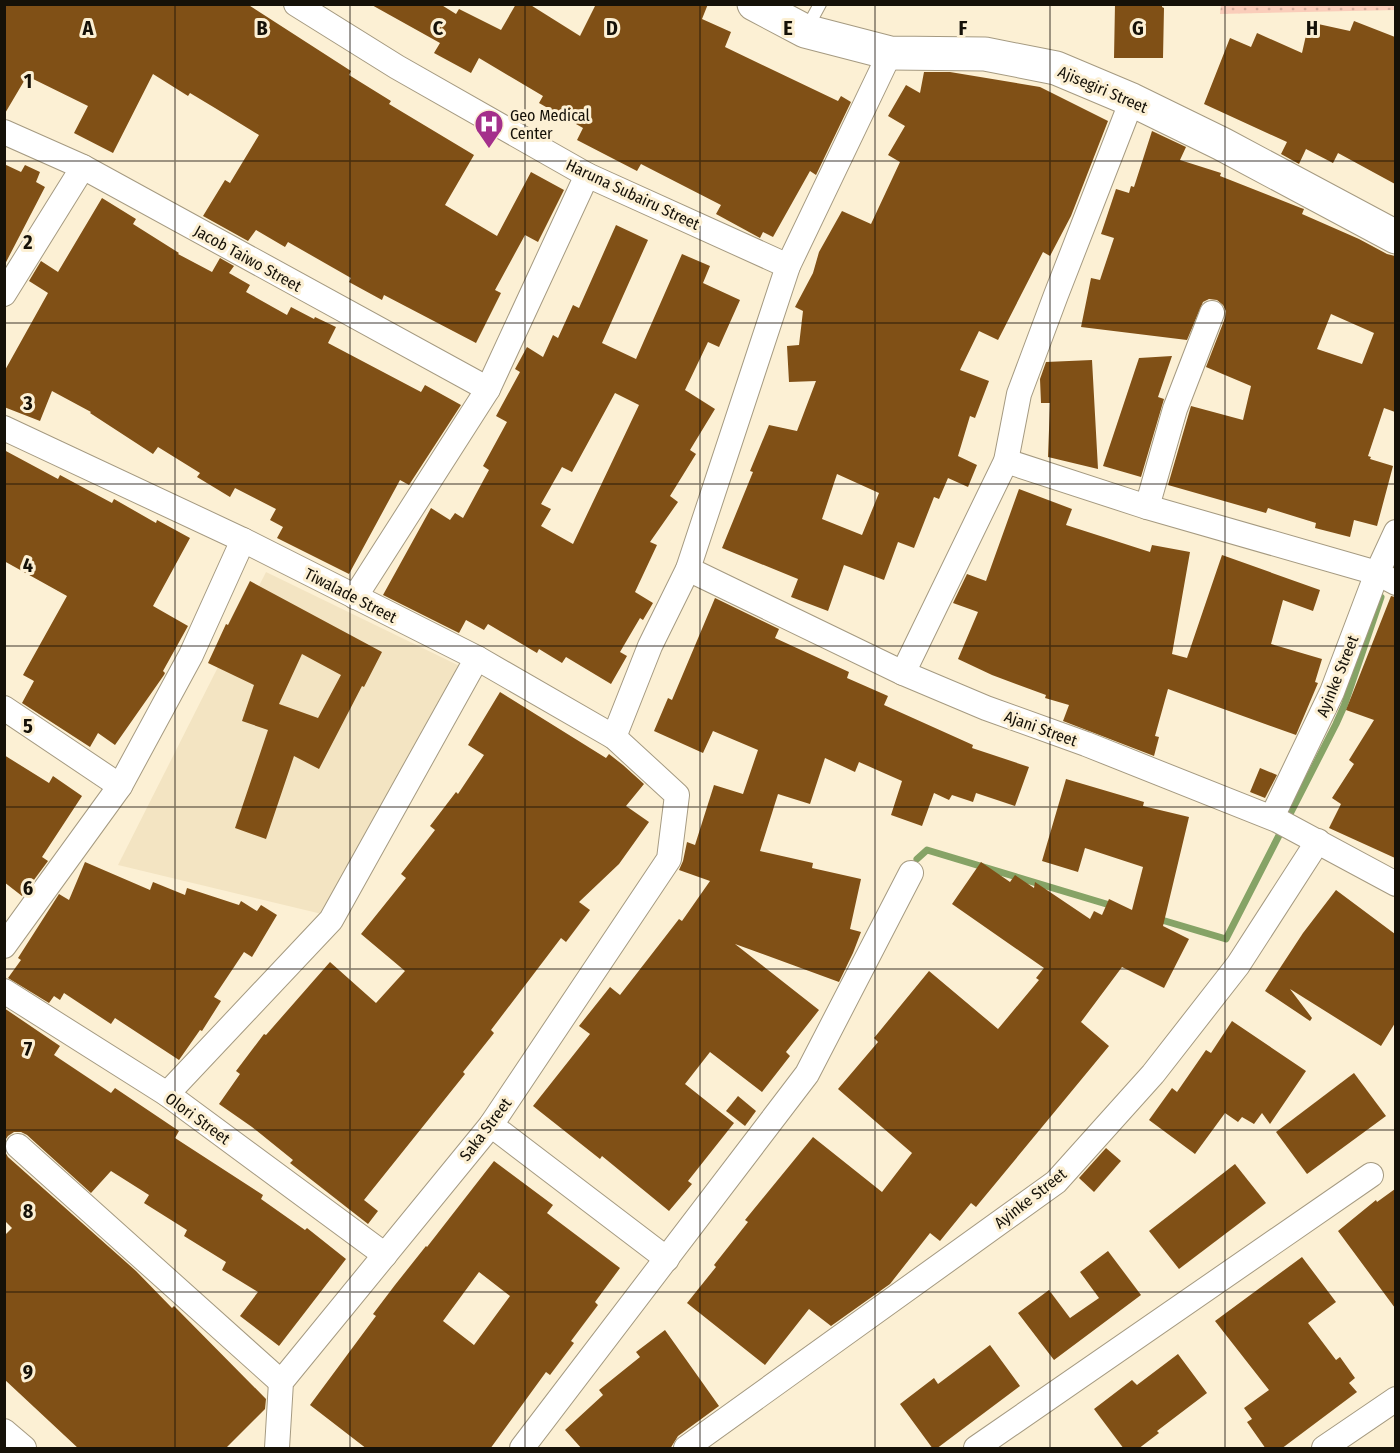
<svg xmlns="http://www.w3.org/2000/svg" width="1400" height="1453" font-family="'Fira Sans Condensed',sans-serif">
	<defs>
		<pattern id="garden-dots" width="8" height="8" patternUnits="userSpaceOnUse" patternTransform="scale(1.5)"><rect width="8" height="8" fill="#facdba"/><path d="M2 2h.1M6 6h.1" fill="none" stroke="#d5af9e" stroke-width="1.8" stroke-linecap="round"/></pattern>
	</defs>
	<rect width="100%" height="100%" fill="#fcf0d4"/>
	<!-- built -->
	<path fill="#f3e4c2" d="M266,572l206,100 -146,243 -208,-50z"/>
	<!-- garden -->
	<path fill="url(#garden-dots)" d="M1221,5l174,-1 1,6 -176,4z"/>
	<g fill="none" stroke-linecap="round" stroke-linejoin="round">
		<!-- stream -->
		<g stroke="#86a366" stroke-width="7">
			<path d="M1394,565l2,-2"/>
			<path d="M917,859l10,-9 186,56"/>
			<path d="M1155,918l71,21 110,-215 8,-18 37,-109"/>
		</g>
	</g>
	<!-- building -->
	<g fill="#805016" fill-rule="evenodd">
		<path d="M4,4h243l104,67 -2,4 42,26 -2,3 85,51 -29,50 52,31 34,-64 33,18 -26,52 -13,-7 -30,55 6,3 -25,50 -92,-48 -2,5 -33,-18 2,-4 -63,-36 -3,5 -29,-17 -8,11 -45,-25 22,-36 5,3 29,-48 -44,-27 -25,-15 -2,3 -35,-22 -40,79 -39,-20 14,-27 -61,-30 -23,39z"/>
		<path d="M370,4h70l16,10 3,-5 42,21 15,-26h13l51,32 16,-32h112l-6,15 29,13 -6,15 113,54 3,-5 10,6 -35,73 -6,-4 -37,66 -10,-5 -3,6 -44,-24 5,-9 -80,-41 -4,7 -60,-31 6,-12 -44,-25 4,-7 -64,-38 -8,15 -37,-20 6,-10z"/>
		<path d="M1115,4h47v3l2,1 -1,50h-49z"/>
		<path d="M1354,21l41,16v147l-57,-31 -5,10 -27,-14 -7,15 -18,-10 6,-12 -83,-38 26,-66 21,9 6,-14 45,20 7,-31 41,9z"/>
		<path d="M924,72h26l90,15 68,34 -37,95 -21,40 -7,-4 -45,88 -19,-9 -19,39 29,11 -14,37 -5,-2 -12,40 19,9 -9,22 -20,-9 -9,21 -5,-2 -20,51 -16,-6 -14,38 -40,-15 -16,46 -37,-14 7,-18 -76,-31 31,-76 -3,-1 19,-46 28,6 19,-50 -27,1 -2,-36 12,-1 4,-34 -8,-4 18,-34 6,-21 23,-41 29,13 29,-62 -12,-7 17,-29 -17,-10 18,-31 14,8zM837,474l42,19 -17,42 -40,-16z"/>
		<path d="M1152,131l34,16 -6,13 41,13 -1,3 81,32 3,1 -2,5 57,25 28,15 8,2v156l-11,-4 -16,48 3,1 -1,2 23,7 -16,60 -23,-6 -4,17 -35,-9 1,-5 -48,-15 -2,5 -98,-28 23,-79 52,14 8,-34 -45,-19 19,-49 1,-7 -3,-6 -6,-5 -8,-1 -6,3 -16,38 -106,-13 10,-49 9,2 14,-42 -13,-4 15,-45 13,4 2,-7 3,1zM1331,314l43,19 -12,31 -45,-15z"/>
		<path d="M4,164l17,8 4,-7 15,7 -4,10 9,5 -41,79z"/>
		<path d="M102,198l34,21 -3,5 46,29 -1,1 34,18 8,-14 14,8 -5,7 21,12 -4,7 41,23 4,-8 23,12 1,-2 21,10 -8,16 93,49 4,-7 36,20 -52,80 -9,-5 -51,94 -72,-36 6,-11 -13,-7 6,-11 -41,-21 -5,9 -33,-20 3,-4 -42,-26 -5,7 -63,-41 1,-1 -39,-21 -12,30 -36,-14v-35l44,-79 -19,-12 12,-20 17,11z"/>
		<path d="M616,225l32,15 -46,103 34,16 46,-105 28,12 -7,17 37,17 -21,47 -11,-5 -23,48 30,19 -25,41 6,4 -26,42 8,6 -28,40 7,3 -22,47 18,11 -10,17 -3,-2 -20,34 7,4 -16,28 -45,-27 -4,6 -23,-14 -2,4 -49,-29 -4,6 -18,-10 -7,13 -76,-38 48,-87 19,12 5,-7 8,5 26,-48 -6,-4 24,-44 -11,-6 24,-44 -5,-3 12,-22 16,10 10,-22 5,3 15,-33 6,3zM615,393l24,12 -66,139 -32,-18 10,-17 -10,-5 21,-37 10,5z"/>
		<path d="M1172,356l-14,41 6,2 -23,78 -38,-11 36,-108z"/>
		<path d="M1092,360l6,109 -50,-12 2,-54h-9l-1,-24 6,-17z"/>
		<path d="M4,450l54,29 2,-4 52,28 2,-4 42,24 1,-3 33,18 -37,68 35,20 -25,45 2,2 -1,2 -49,70 -17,-12 -8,14 -68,-44 12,-22 -11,-6 44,-79 -63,-35z"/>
		<path d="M1019,489l53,20 -6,16 84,27 2,-7 38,7 -18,102 15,4 35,-103 98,35 -7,21 -30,-11 -12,44 51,15 -7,23 3,1 -22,52 -128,-46 -13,47 4,1 -5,19 -91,-35 6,-16 -24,-7 1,-3 -54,-20 -34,-16 20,-47 -25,-9 14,-29 19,7z"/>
		<path d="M250,581l132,71 -18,35 -2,-1 -43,83 -25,-13 -28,83 -31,-11 33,-98 -26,-9 12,-36 -46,-22 18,-39 2,1zM302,654l39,21 -23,43 -39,-14z"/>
		<path d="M1391,596l4,1v261l-66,-30 12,-24 -9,-6 22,-34 -5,-4 25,-40 -28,-10z"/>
		<path d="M715,598l64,31 -4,9 74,34 -2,6 41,18 -4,9 89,40 -1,3 57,19 -14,39 -39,-13 -3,9 -21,-7 -3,5 -15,-7 -12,33 -31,-11 11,-34 -43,-19 -4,10 -30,-14 -15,46 -32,-10 -18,57 53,12 -1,5 49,11 -11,50 11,3 -8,21 -14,29 -104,-38 84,66 -33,42 4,4 -28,36 -52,-40 -25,32 49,39 -46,58 4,3 -23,27 -67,-55 -2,3 -67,-53 57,-72 -11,-8 31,-39 10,8 59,-76 3,2 28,-40 -31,-11 4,-9 4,-19 8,3 19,-60 29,9 15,-44 -45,-19 -10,22 -49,-22 14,-33 4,2z"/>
		<path d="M500,692l106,66 3,-4 14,11 21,19 -18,22 23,16 -30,42 -40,38 11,8 -24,32 -5,-4 -70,92 3,3 -31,39 2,2 -101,126 14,11 -10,13 -78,-61 3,-3 -41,-33 -33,-23 21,-30 -4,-3 28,-37 2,1 64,-73 46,41 29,-32 -44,-37 45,-56 -5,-4 34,-44 -5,-4 26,-34 2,2 26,-39 -16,-10z"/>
		<path d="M4,755l45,28 4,-7 29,20 -40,61 6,4 -26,35 -18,-14z"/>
		<path d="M1260,768l17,7 -12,23 -15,-6z"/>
		<path d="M1066,779l78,23 -1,4 46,11 -26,109 26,13 -25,49 -42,-21 -41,55 28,24 -133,161 -5,-4 -31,38 -10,-8 -40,51 -59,42 -22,-17 -44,56 -78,-62 29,-36 -2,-2 34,-43 -3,-2 68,-83 69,55 30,-39 -74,-64 40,-47 -4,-4 55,-67 69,58 41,-49 -3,-2 8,-10 -92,-64 29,-42 29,20 5,-7 19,13 1,-6 55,37 4,-8 8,4 7,-16 23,11 11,-43 -58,-19 -7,24 -36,-11z"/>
		<path d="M85,862l65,28 3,-8 32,13 2,-7 52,17 2,-4 16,10 4,-6 16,10 -25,42 -8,-5 -30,45 7,4 -19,30 -2,-1 -21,30 -64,-42 -4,6 -47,-31 -4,7 -6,-4 -5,7 -41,-25 13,-18 -3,-2 41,-64 10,6z"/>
		<path d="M1336,890l59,44v89l-14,23 -91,-57 22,29 -2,3 -45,-30 38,-58z"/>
		<path d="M4,1008l56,38 -6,9 57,38 4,-5 64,43 -4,7 88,57 -2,4 44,31 2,-2 39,31 -67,87 -39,-30 18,-24 -36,-22 4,-8 -42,-26 3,-6 -43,-27 5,-8 -38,-24 -20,22 -64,-58 -6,-3h-7l-6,4 -4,6z"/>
		<path d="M1232,1021l74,50 -36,53 -8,-11 -8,11 -12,-7 -4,5 -13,-9 -30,41 -46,-34 23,-32 5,4 29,-42 5,3z"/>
		<path d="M1354,1073l32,43 -79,58 -31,-42z"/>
		<path d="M738,1096l18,15 -11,15 -19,-15z"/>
		<path d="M1106,1148l15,13 -27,31 -15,-14z"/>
		<path d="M4,1150l4,7 128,114 36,37 2,-2 92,93 -1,10 -40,40h-146l-75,-70v-143l8,-8 -8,-8z"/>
		<path d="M494,1161l59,44 -6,8 73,55 -25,34 3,3 -27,36 3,2 -24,32 -4,-3 -56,77h-123l-57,-44 66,-89 -3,-2 22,-29 31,-39 1,1zM479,1272l31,24 -36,49 -31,-24z"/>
		<path d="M1235,1164l31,39 -87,66 -30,-38z"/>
		<path d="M1395,1189v119l-57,-77 38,-31 1,2z"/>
		<path d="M1108,1251l33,44 -87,65 -36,-47 31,-23 21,28 29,-20 -19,-26z"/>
		<path d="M1302,1257l34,45 -28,21 28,37 4,-3 15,21 -6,5 8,9 -76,57h-15l-19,-27 5,-3 -8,-11 25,-18 -54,-69z"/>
		<path d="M665,1330l54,76 -41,30 -8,13h-88l-17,-19 38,-35 -4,-5 41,-33 -4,-5z"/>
		<path d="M990,1345l30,41 -84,63h-3l-33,-45 34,-26 4,6z"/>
		<path d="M1178,1354l29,39 -50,38 2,2 -21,16h-14l-30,-40 38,-29 5,5z"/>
	</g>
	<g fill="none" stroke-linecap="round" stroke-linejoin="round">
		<!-- lane casing -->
		<g stroke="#a59a81" stroke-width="14">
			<path id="lane" d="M806,30l14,-26"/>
		</g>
		<!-- street casing -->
		<g stroke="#a59a81" stroke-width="26">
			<g id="street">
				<path d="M296,4l101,63 190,108 201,91"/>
				<path d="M4,132l79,35 405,222"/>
				<path d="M4,294l79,-127"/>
				<path d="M4,428l239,112 234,118 137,79 63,58 -8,64 -178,266 -210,257 -4,66"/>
				<path d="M1006,461l141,46 230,66 19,10"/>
				<path d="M1147,507l28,-98 37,-96"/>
				<path d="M688,569l215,104 83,35 100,36 191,76 119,64"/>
				<path d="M355,597l133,-208 99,-214"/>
				<path d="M903,673l103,-212 13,-67 37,-99 76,-195"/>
				<path d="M4,708l116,78"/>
				<path d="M614,737l36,-91 38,-77 100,-303 102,-213"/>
				<path d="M1272,817l60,-125 45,-119 19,-41"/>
				<path d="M4,946l116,-160 71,-131 52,-115"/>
				<path d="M4,991l163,103 218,161"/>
				<path d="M167,1094l164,-174 146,-262"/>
				<path d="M491,1125l176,134"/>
				<path d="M18,1146l263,236"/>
				<path d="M4,1431l20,17"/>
				<path d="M522,1448l285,-374 104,-201"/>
				<path d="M686,1448l370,-266 97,-108 85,-109 80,-124"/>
				<path d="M976,1448l395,-273"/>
				<path d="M1324,1448l72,-49"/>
			</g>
		</g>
		<!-- secondary casing -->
		<g stroke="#a59a81" stroke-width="35">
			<path id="secondary" d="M754,4l51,27 85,22 95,1 71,14 76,32 90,44 174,93"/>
		</g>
		<!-- lane -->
		<use href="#lane" stroke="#fff" stroke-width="12"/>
		<!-- street -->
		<use href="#street" stroke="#fff" stroke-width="24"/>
		<!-- secondary -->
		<use href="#secondary" stroke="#fff" stroke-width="33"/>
	</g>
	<!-- grid -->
	<path fill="none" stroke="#151108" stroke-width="1.5" stroke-opacity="0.55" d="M175,4v1444M350,4v1444M525,4v1444M700,4v1444M875,4v1444M1050,4v1444M1225,4v1444M4,161h1392M4,323h1392M4,484h1392M4,646h1392M4,807h1392M4,969h1392M4,1130h1392M4,1292h1392"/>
	<!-- icons -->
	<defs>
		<g id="hospital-pin" transform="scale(1.5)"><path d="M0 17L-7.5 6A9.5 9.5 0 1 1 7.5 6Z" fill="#a4308b" stroke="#fcf0d4"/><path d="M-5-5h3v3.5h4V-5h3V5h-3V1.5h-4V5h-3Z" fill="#fff"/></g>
	</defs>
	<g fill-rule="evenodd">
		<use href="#hospital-pin" x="489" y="124"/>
	</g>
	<g text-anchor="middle" stroke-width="6" stroke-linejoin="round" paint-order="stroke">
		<!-- street labels -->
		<g font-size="16" fill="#151108" stroke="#fcf0d4">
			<text transform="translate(1103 89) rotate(23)" y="6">Ajisegiri Street</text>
			<text transform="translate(633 194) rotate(25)" y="6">Haruna Subairu Street</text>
			<text transform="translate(248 258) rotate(29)" y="6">Jacob Taiwo Street</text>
			<text transform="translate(351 595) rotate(27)" y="6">Tiwalade Street</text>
			<text transform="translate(1337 676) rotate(-68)" y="6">Ayinke Street</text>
			<text transform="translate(1041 728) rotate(20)" y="6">Ajani Street</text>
			<text transform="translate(198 1118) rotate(36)" y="6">Olori Street</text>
			<text transform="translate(485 1129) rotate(-53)" y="6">Saka Street</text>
			<text transform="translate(1030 1198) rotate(-38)" y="6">Ayinke Street</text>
		</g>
		<!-- poi labels -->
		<g font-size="16" fill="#151108" stroke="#fcf0d4" text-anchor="start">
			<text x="510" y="121">Geo Medical<tspan x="510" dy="18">Center</tspan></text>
		</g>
	</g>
	<g font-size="20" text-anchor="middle" font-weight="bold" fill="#151108" stroke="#fcf0d4" stroke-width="6" stroke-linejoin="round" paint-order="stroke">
		<text x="88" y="35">A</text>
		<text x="262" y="35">B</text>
		<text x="438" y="35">C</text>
		<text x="612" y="35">D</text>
		<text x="788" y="35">E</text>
		<text x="963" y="35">F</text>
		<text x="1138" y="35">G</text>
		<text x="1312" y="35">H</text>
		<text x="28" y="88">1</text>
		<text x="28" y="249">2</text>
		<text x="28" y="410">3</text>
		<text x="28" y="572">4</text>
		<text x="28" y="733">5</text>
		<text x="28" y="895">6</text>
		<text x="28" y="1056">7</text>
		<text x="28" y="1218">8</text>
		<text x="28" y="1379">9</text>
	</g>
	<!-- border -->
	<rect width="1400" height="1453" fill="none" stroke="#151108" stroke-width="12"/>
</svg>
